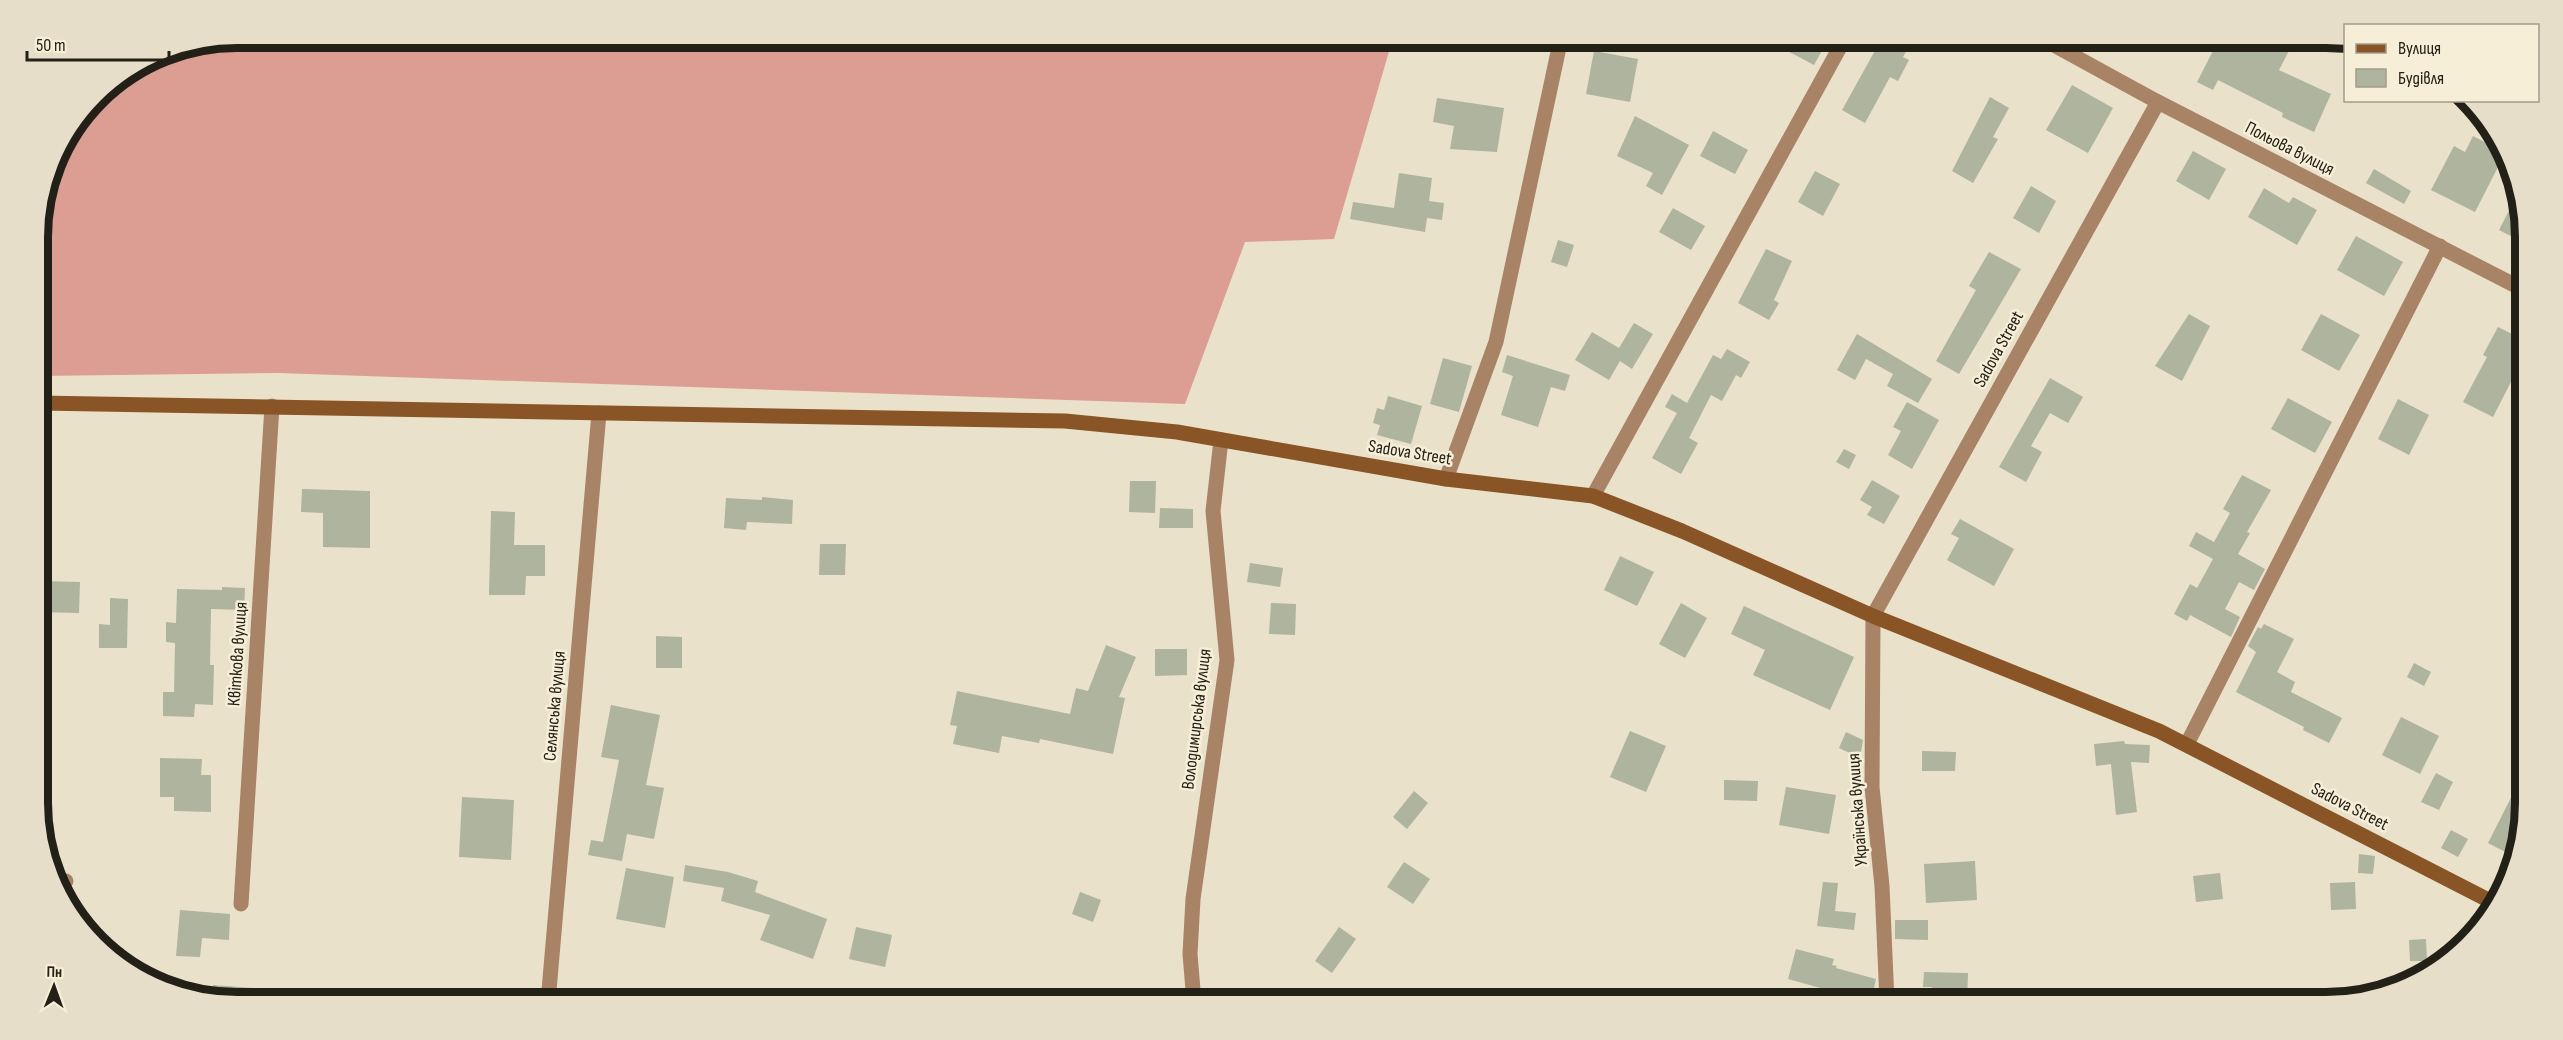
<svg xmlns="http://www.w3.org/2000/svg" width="2563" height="1040" font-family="'Sofia Sans Condensed',sans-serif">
	<rect width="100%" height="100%" fill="#eae1ca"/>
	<!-- forest -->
	<path fill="#dc9e93" d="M237,38h1156l-59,201 -89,3 -60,162 -907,-31 -239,3 -1,-153 20,-75 47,-61 56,-34z"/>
	<!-- building -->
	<g fill="#aeb49d">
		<path d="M1788,38h41l-15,27 -32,-17z"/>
		<path d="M1882,38h31l-10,19 6,3 -11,21 -8,-4 -25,46 -23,-13z"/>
		<path d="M2250,38h28l14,7 -13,25 52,24 -17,38 -32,-15 1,-4 -65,-33 -5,10 -16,-8 19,-37 11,5 2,-5 14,7z"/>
		<path d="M1594,51l44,8 -8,43 -44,-8z"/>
		<path d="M2072,85l41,23 -25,45 -42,-23z"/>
		<path d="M1990,97l19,11 -16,29 5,2 -25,44 -21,-12z"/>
		<path d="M1437,98l67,10 -7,44 -47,-3 4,-23 -21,-4z"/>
		<path d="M1635,116l54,29 -27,50 -16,-9 7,-13 -36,-17z"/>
		<path d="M1713,131l35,19 -13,24 -35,-18z"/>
		<path d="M2473,136l25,13 4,10 -27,53 -44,-22 23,-44 11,6z"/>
		<path d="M2193,151l33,18 -17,31 -33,-19z"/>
		<path d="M2374,169l37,22 -7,13 -38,-21z"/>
		<path d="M1815,171l25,13 -17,32 -25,-14z"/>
		<path d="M1399,173l33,5 -3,23 15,2 -2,17 -15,-2 -2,14 -75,-13 3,-17 41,6z"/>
		<path d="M2031,186l25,15 -17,32 -26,-15z"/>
		<path d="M2264,188l25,15 4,-6 24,13 -20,35 -49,-28z"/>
		<path d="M2517,195l7,15v33l-25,-13z"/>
		<path d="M1673,208l32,18 -14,24 -32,-18z"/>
		<path d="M2356,236l47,26 -19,34 -47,-26z"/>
		<path d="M1558,240l16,5 -7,22 -16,-5z"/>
		<path d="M1766,249l26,12 -18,39 5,3 -10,17 -31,-17z"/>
		<path d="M1989,252l32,17 -62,105 -23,-13 40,-71 -7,-4z"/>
		<path d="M2189,314l21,12 -28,55 -27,-15z"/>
		<path d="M2321,314l39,21 -21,36 -38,-21z"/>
		<path d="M1634,323l19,11 -21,35 -12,-8 -11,19 -34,-20 17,-28 27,16z"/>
		<path d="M2498,327l26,13v36l-8,-4 -23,45 -30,-15 24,-45 -4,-2z"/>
		<path d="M1857,334l75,45 -14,24 -31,-17 6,-12 -27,-15 -11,21 -18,-10z"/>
		<path d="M1727,349l23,13 -9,16 -5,-3 -14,26 -11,-6 -22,43 9,5 -17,31 -29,-16 25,-45 -12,-6 7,-13 15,9 26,-48 8,4z"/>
		<path d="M1507,355l63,20 -5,16 -14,-4 -13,40 -37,-12 12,-39 -11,-4z"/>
		<path d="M1443,358l29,8 -13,46 -29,-8z"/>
		<path d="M2050,378l33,19 -15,26 -18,-10 -19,33 11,6 -16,30 -27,-15z"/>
		<path d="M1388,396l34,10 -11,38 -34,-9 3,-10 -7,-2 4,-15 7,2z"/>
		<path d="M2288,398l44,24 -17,31 -44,-24z"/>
		<path d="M2398,399l31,16 -20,40 -31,-16z"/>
		<path d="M1907,402l32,18 -27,49 -24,-14 13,-24 -8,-4z"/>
		<path d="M1844,449l12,6 -7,14 -13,-7z"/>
		<path d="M2242,475l29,15 -24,42 3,1 -12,21 27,15 -11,21 -15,-8 -14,27 15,8 -9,20 -41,-22 -3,6 -13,-7 16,-30 7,4 16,-29 -24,-13 7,-14 18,10 16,-29 -7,-4z"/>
		<path d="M1872,480l28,16 -16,28 -17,-9 5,-8 -12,-7z"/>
		<path d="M1130,481h26l-1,32 -26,-1z"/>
		<path d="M302,489l68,2v57l-47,-1v-34l-22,-1z"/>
		<path d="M762,497l31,3 -1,24 -45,-2 -1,8 -22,-2 2,-30 36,2z"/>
		<path d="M1160,508l33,1v19h-34z"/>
		<path d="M491,511l24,1 -1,33h31v31h-19l-1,19h-36z"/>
		<path d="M1960,519l54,30 -20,37 -47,-26 12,-22 -8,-4z"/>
		<path d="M820,544h26l-1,31h-26z"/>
		<path d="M1620,556l34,16 -17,34 -33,-16z"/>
		<path d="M1250,563l33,5 -3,19 -33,-5z"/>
		<path d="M40,581l40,1 -1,31 -39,-1z"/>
		<path d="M222,587l23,1 -1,22 -33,-1 -1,56h4l-1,40 -18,-1 -1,13 -31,-1v-24h11l1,-49 -9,-1v-20l10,1 1,-34 45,1z"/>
		<path d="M110,598l18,1 -1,49h-28v-24l11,1z"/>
		<path d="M1271,603l25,1 -1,31 -26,-1z"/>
		<path d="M1681,603l26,15 -22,40 -26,-14z"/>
		<path d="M1744,606l110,51 -24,53 -77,-35 12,-25 -34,-16z"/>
		<path d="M2264,624l30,15 -17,33 18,10 -4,10 51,26 -13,25 -26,-13 1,-3 -68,-35 20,-40 -8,-6 10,-19 3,2z"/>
		<path d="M656,636l26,1v31h-26z"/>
		<path d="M1106,645l30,12 -17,40 6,1 -12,56 -73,-15 -1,4 -37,-7 -3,17 -46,-9 4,-18 -7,-1 7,-34 113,23 6,-26 12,3z"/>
		<path d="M1155,649h32v26l-32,1z"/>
		<path d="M2414,663l17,9 -7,14 -17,-9z"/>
		<path d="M611,705l49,10 -14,70 18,3 -10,51 -27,-5 -5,27 -34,-6 3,-15 12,2 16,-82 -18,-3z"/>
		<path d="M2401,717l38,19 -19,38 -38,-19z"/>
		<path d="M1630,731l36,15 -20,46 -36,-15z"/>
		<path d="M1846,732l17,8 -3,18 -21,-10z"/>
		<path d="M2124,741l1,3 25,1 -1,18 -18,-1 6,50 -21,3 -5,-51 -15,2 -2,-22z"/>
		<path d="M1922,751l34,1 -1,19h-33z"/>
		<path d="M160,758l42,1 -1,16h10v37l-37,-1v-14h-14z"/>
		<path d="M2525,770l1,33 -6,34 -9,18 -23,-12z"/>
		<path d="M2436,773l17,9 -14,28 -18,-8z"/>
		<path d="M1724,780l34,1 -1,20 -33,-1z"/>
		<path d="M1786,787l50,8 -7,39 -50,-9z"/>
		<path d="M1414,791l14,12 -21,26 -14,-12z"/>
		<path d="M462,797l52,3 -3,60 -52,-3z"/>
		<path d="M2451,830l17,9 -10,18 -17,-9z"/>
		<path d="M2359,854l16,2 -2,18 -15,-1z"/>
		<path d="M1975,861l2,39 -51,3 -2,-39z"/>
		<path d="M1404,862l26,17 -17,25 -26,-17z"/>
		<path d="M685,865l43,7 30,9 -3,11 72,27 -14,40 -53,-19 10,-25 -49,-14 3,-13 -41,-7z"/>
		<path d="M626,868l48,9 -9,51 -49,-9z"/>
		<path d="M2220,873l3,26 -27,3 -3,-26z"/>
		<path d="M1823,882l15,1 -3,28 21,2 -2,17 -37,-4z"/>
		<path d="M2355,882l1,27 -25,1 -1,-27z"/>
		<path d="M1080,892l21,8 -8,22 -21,-8z"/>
		<path d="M180,910l50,4 -1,26 -27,-2 -2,19 -24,-1z"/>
		<path d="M1895,920h33v20l-33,-1z"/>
		<path d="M856,927l36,8 -7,32 -36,-8z"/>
		<path d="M1339,927l17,12 -24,34 -17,-12z"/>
		<path d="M2426,939l1,22h-17l-1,-21z"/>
		<path d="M1796,949l38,10 -2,6 5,1 -1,2 40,11 -5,23 -83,-23z"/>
		<path d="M1924,972l44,1 -1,29h-35v-15h-9z"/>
		<path d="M213,985l55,4 -1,13h-30l-25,-4z"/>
	</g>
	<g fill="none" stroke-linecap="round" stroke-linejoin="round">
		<!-- street -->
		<g stroke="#a88366" stroke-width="15">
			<path d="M2041,38l117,64 366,188"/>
			<path d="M1446,479l50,-137 65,-304"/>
			<path d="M1593,496l252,-458"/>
			<path d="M2187,744l253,-498"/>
			<path d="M61,881h5"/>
			<path d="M241,904l31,-498"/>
			<path d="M548,1002l51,-589"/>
			<path d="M1194,1002l-4,-48 3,-55 34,-239 -14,-149 8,-71"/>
			<path d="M1887,1002l-5,-116 -10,-99 1,-171 285,-514"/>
		</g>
		<!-- secondary -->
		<path stroke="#895526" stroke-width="15" d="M39,403l1026,18 112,11 269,47 147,17 89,35 191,85 286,115 337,173"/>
	</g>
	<g text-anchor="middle" stroke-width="5" stroke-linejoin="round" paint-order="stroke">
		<!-- street labels -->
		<g font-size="18" fill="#232018" stroke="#f7eed7">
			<text transform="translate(2290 148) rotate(27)" y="6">Польова вулиця</text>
			<text transform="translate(1998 349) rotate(-61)" y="6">Sadova Street</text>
			<text transform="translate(1410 452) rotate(9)" y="6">Sadova Street</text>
			<text transform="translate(237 654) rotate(-86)" y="6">Квіткова вулиця</text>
			<text transform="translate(554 706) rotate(-85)" y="6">Селянська вулиця</text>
			<text transform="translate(1196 719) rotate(-83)" y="6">Володимирська вулиця</text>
			<text transform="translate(2350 806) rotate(27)" y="6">Sadova Street</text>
			<text transform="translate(1857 810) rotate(-94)" y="6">Українська вулиця</text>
		</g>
	</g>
	<!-- crop -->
	<path d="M0 0H2563V1040H0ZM237 48H2326A189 189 0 0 1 2515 237V803A189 189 0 0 1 2326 992H237A189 189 0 0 1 48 803V237A189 189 0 0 1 237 48Z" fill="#e6dec8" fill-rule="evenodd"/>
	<path fill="none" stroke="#232018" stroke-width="8" d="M237 48H2326A189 189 0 0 1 2515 237V803A189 189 0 0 1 2326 992H237A189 189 0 0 1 48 803V237A189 189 0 0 1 237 48Z"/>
	<!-- legend -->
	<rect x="2344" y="24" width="195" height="78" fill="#f7eed7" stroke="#a29c8b" stroke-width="1.5"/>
	<rect x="2356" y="44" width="30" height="9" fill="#895526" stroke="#a29c8b" stroke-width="1.5"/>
	<text x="2398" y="54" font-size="18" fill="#232018">Вулиця</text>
	<rect x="2356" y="69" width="30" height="18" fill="#aeb49d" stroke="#a29c8b" stroke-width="1.5"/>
	<text x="2398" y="84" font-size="18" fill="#232018">Будівля</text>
	<!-- north arrow -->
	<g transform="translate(54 986) rotate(1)" stroke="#f7eed7" stroke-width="4.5" paint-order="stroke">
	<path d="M0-4.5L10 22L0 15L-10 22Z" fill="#232018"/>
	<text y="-9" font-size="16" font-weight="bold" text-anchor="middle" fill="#232018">Пн</text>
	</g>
	<!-- scale -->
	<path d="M27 51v9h142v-9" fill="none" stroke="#232018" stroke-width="3"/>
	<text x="36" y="51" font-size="18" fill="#232018" stroke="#f7eed7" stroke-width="4.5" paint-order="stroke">50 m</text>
</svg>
